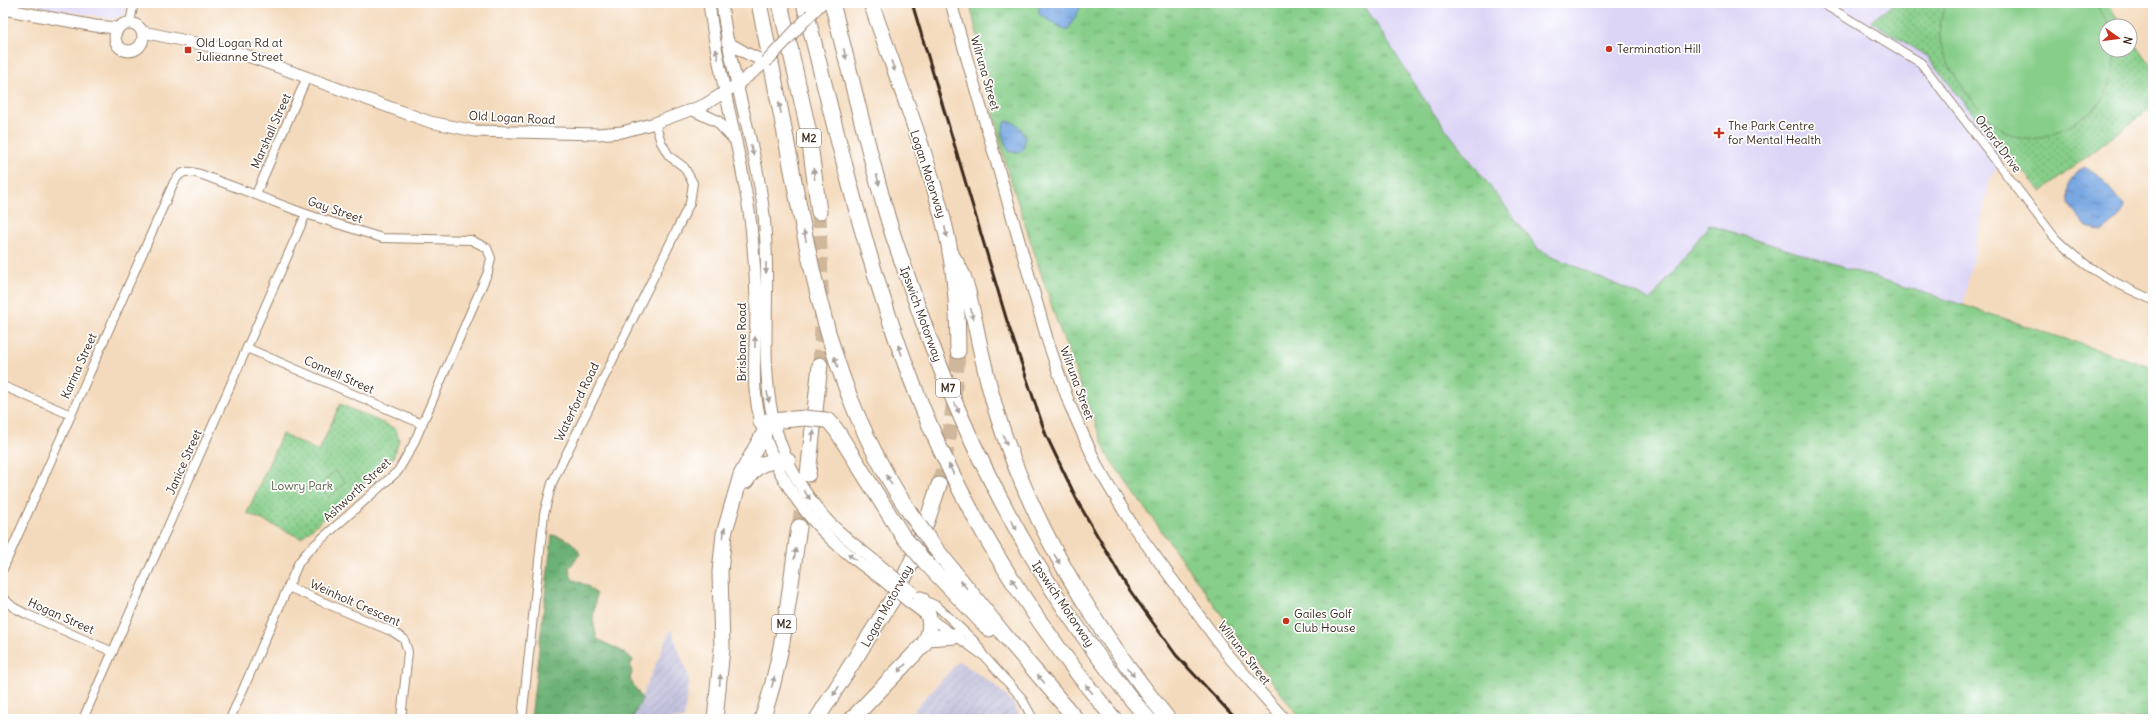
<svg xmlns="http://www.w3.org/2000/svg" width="2156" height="722" font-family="Delius,sans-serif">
	<defs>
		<pattern id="industrial-furrows" width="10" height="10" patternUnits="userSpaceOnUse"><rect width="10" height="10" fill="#c2c1dc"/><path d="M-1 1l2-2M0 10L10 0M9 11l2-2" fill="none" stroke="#a8a6bc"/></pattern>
		<pattern id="grass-tufts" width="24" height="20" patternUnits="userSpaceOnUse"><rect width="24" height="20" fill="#86ce89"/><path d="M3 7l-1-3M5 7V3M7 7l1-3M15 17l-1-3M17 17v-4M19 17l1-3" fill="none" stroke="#6fa76f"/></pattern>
		<pattern id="forest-crowns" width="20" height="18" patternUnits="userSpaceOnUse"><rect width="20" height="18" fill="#6cb175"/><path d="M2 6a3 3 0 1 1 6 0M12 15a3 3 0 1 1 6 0" fill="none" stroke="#5a905f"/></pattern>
		<pattern id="park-dots" width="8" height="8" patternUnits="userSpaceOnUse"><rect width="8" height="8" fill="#86ce89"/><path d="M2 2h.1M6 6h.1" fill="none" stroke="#6fa76f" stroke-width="1.8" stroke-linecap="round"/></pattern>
		<pattern id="water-ripples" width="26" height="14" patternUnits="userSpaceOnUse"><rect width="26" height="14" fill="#78a7e2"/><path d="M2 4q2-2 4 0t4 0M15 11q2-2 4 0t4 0" fill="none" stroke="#6488b7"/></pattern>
	</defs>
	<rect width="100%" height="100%" fill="#fff"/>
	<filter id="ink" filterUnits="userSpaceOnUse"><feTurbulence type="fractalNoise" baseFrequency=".025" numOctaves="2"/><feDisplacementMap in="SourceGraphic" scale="8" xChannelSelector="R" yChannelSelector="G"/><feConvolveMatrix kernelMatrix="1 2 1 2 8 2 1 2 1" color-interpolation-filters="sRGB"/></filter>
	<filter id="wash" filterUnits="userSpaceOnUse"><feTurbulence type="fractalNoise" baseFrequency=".012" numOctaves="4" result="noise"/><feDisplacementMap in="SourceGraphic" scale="16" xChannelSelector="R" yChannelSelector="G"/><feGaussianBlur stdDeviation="0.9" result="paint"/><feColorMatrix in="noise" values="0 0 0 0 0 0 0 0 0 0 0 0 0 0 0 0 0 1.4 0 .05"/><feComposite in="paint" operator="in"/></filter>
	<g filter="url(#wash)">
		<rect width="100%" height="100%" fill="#f4dabc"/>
		<!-- built -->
		<g fill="#ddd5f6">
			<path d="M35,3h93l-4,12 -12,4 -75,-13z"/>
			<path d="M1366,3h529l-23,18 55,35 79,99 -16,24 -27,126 -254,-80 -58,75 -112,-50 -107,-139 -68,-106z"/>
		</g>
		<!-- industrial -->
		<g fill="url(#industrial-furrows)">
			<path d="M671,629l18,49 -5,41h-52z"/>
			<path d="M959,661l34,23 19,18 10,17h-116z"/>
		</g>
		<!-- grass -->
		<path fill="url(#grass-tufts)" stroke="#607c54" d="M970,3h396l-2,2 68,106 107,139 112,50 58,-75 254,80 190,63v351h-852l-65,-84 -129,-180 -50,-133 -51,-156z"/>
		<!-- forest -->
		<path fill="url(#forest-crowns)" stroke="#546e4a" d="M552,535c13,2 22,6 28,19l-11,14 3,11 16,7 8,8 -3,26 4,19c12,7 26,10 36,21l-3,6 2,6 -2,7 12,20 -10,20h-101z"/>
		<!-- park -->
		<g fill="url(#park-dots)" stroke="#607c54">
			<path d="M1895,3h212l16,23h-17v24h24v-15l23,33v38l-111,85 -36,-36 -79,-99 -56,-35z"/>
			<path d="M340,404l56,25 3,11 -6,18 -92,80 -54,-25 35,-79 37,17z"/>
		</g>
		<!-- pitch -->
		<g fill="#86ce89" stroke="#607c54">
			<path d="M1947,3h146l18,23h-5v24h9l1,4c-3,15 -5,36 -16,48 -14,17 -61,45 -83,35 -21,-8 -31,-21 -45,-38 -23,-28 -44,-60 -25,-96z"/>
			<path d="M335,471l10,11 -16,15 -10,-11z"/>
		</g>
		<!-- water -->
		<g fill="url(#water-ripples)" stroke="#5a6880">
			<path d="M1039,3h44l-15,27h-3l-26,-16z"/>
			<path d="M1008,121c14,2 22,19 13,31h-11c-7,-9 -9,-20 -5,-30z"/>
			<path d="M2086,167l10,5 28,34c-1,11 -13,19 -22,25l-15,-4 -17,-21c-4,-14 0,-35 16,-39z"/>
		</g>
	</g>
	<g filter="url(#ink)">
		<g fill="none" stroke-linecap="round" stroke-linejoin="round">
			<!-- highway-tunnel -->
			<g stroke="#cfb79c" stroke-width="15" stroke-dasharray="15 8" stroke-linecap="butt">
				<path d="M819,212l3,113 -2,40"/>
				<path d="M939,485c11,-44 16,-88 19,-134"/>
				<path d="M799,527l9,-53"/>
			</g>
			<!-- street casing -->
			<g stroke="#98826d" stroke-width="10">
				<g id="street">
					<path d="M1822,3l99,60 134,175c32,32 57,44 98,62"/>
					<path d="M14,11l1,-8"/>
					<path d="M130,22l4,-19"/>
					<path d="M256,194l51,-117"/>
					<path d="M247,348l175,76"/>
					<path d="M3,386l68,29"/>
					<path d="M3,569l171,-387c8,-12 13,-12 26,-8l106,40 60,19 16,5 89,2 16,8 4,10 -3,14 -75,173 -15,26 -89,79 -10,12 -69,157"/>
					<path d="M288,587l105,45 11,7 4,13 -7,67"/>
					<path d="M3,598l10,9 13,7 87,38"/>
					<path d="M924,600l13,6 39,37 7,12 38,42 12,22"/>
					<path d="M929,617l53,38"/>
					<path d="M83,719l223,-505"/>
					<path d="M522,719l22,-205 8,-31 138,-280 3,-20 -9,-16 -15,-11 -8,-14 -6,-19"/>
				</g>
			</g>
			<!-- secondary casing -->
			<g stroke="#98826d" stroke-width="13">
				<g id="secondary">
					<path d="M709,3c9,75 33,148 42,223 3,28 5,57 5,85 0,27 -3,53 -1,79 6,58 36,112 78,151 16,15 33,27 50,39"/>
					<path d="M722,3c8,72 34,140 42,212 12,115 -25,206 62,304 18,19 41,35 61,52"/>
					<path d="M951,3l97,339 21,61 29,65 35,58 97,132 54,61"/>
					<path d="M3,9l92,17 23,2"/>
					<path d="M811,14l11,-11"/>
					<circle cx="129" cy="37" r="14"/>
					<path d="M143,32l91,19 196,71 45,9 123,3 24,-2 33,-9 49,-18 34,-21 28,-22"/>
					<path d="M727,42l21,12 18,8"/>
					<path d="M693,110l24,11 19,20"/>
					<path d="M908,601l21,16"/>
				</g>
			</g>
			<!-- highway casing -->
			<g stroke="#98826d" stroke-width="17">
				<g id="highway">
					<path d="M759,3c12,59 24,119 35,178 24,123 45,226 116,332"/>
					<path d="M780,3l28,126 11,83"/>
					<path d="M804,3c36,143 68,289 127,425 44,103 111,205 183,291"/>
					<path d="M832,3c19,72 35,144 56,216 7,24 16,47 24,71 53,157 128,303 236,429"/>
					<path d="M871,3c26,75 56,150 75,228 9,39 12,80 12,120"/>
					<path d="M950,252c4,8 10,16 13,24 6,14 8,32 12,47 7,34 14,67 25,100 36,111 96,206 168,296"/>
					<path d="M825,420l4,1 8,10 65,104"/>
					<path d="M761,422l44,-4"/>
					<path d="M808,474l12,-109"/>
					<path d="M746,481c11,-19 21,-20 42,-20"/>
					<path d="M932,544l74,93 70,82"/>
					<path d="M925,562l64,67"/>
					<path d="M927,638l28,-2"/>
					<path d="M715,719l7,-70 -2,-77 4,-38 17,-59 23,-42"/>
					<path d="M762,719c22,-61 27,-128 37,-192"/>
					<path d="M817,719l82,-130 20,-44 20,-60"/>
					<path d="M852,719l72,-75c9,-15 7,-30 -3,-45"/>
				</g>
			</g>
			<!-- street -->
			<use href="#street" stroke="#fff" stroke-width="8"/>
			<!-- secondary -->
			<use href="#secondary" stroke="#fff" stroke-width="11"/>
			<!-- highway -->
			<use href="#highway" stroke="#fff" stroke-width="15"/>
			<!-- rail -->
			<path stroke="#3b2a1e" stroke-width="3" d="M912,3l95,318 39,114 33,69 47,81 50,70 60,64"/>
			<!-- secondary-bridge casing -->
			<g stroke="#98826d" stroke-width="13" stroke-linecap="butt">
				<g id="secondary-bridge">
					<path d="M766,62l45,-48"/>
					<path d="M887,571l25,21"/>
					<path d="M883,580l25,21"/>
				</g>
			</g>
			<!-- highway-bridge casing -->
			<g stroke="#98826d" stroke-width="17" stroke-linecap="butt">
				<g id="highway-bridge">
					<path d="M805,418l20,2"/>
					<path d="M910,513l22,31"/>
					<path d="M902,535l23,27"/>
				</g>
			</g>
			<!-- secondary-bridge -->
			<use href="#secondary-bridge" stroke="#fff" stroke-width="11"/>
			<!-- highway-bridge -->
			<use href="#highway-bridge" stroke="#fff" stroke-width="15"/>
		</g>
		<!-- one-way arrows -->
		<defs><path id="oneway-solid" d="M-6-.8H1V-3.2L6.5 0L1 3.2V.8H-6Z"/></defs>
		<g fill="#a79f9a">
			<use href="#oneway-solid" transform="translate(717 54) rotate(-103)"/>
			<use href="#oneway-solid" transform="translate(845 54) rotate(76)"/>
			<use href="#oneway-solid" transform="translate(893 66) rotate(71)"/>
			<use href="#oneway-solid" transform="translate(780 108) rotate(-101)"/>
			<use href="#oneway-solid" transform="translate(752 150) rotate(77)"/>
			<use href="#oneway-solid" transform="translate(814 174) rotate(-97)"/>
			<use href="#oneway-solid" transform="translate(878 180) rotate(76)"/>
			<use href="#oneway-solid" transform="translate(946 232) rotate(77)"/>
			<use href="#oneway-solid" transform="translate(805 236) rotate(-102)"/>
			<use href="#oneway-solid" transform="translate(766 268) rotate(90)"/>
			<use href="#oneway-solid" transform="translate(972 314) rotate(77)"/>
			<use href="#oneway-solid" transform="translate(755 342) rotate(-89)"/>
			<use href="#oneway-solid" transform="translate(900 350) rotate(-110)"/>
			<use href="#oneway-solid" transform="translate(836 362) rotate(-109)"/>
			<use href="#oneway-solid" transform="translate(768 397) rotate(80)"/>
			<use href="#oneway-solid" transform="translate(957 408) rotate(67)"/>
			<use href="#oneway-solid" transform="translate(813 436) rotate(-82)"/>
			<use href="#oneway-solid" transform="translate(1005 440) rotate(72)"/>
			<use href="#oneway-solid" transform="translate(951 469) rotate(-116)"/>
			<use href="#oneway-solid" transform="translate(889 480) rotate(-120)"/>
			<use href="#oneway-solid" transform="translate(807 495) rotate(54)"/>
			<use href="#oneway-solid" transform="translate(1014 525) rotate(61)"/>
			<use href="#oneway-solid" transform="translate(724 533) rotate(-80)"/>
			<use href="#oneway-solid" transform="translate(795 554) rotate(-82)"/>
			<use href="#oneway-solid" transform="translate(852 557) rotate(-143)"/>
			<use href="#oneway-solid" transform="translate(1057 559) rotate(60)"/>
			<use href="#oneway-solid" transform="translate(1014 583) rotate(-122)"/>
			<use href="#oneway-solid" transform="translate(964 585) rotate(-128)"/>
			<use href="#oneway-solid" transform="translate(902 668) rotate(133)"/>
			<use href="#oneway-solid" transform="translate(1131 672) rotate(54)"/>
			<use href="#oneway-solid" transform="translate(1041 679) rotate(-131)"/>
			<use href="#oneway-solid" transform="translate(720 680) rotate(-85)"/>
			<use href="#oneway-solid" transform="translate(773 682) rotate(-75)"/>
			<use href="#oneway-solid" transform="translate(1089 689) rotate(-128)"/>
			<use href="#oneway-solid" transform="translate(836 691) rotate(123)"/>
		</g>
	</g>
	<!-- markers -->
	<g fill="#c8321e" stroke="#fff" stroke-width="1.5">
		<circle cx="1609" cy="49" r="4"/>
		<rect x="184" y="46" width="8" height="8" rx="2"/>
		<path d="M1717 127h4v4h4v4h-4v4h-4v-4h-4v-4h4z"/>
		<circle cx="1286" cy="621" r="4"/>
	</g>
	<g text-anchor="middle" stroke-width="3.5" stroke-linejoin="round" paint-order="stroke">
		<!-- shield labels -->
		<g fill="#fff" stroke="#766a62" stroke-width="1">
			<rect x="797" y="129" width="24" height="18" rx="3"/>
			<rect x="936" y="379" width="24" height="18" rx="3"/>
			<rect x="772" y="615" width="24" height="18" rx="3"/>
		</g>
		<g font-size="11" font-weight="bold" fill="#3b2a1e">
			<text x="809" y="142">M2</text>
			<text x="948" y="392">M7</text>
			<text x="784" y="628">M2</text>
		</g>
		<!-- poi labels -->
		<g font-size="12" fill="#3b2a1e" stroke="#fff" text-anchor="start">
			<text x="196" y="47">Old Logan Rd at<tspan x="196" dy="14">Julieanne Street</tspan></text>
			<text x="1617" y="53">Termination Hill</text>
			<text x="1728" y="130">The Park Centre<tspan x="1728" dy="14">for Mental Health</tspan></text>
			<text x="1294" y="618">Gailes Golf<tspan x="1294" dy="14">Club House</tspan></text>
		</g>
		<!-- street labels -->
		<g font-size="12" fill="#3b2a1e" stroke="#fff">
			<text transform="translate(985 73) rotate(74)" y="4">Wilruna Street</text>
			<text transform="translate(512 118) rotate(3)" y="4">Old Logan Road</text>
			<text transform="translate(271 131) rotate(-66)" y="4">Marshall Street</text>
			<text transform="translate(1998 144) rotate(53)" y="4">Orford Drive</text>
			<text transform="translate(928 174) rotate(72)" y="4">Logan Motorway</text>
			<text transform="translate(335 210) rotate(19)" y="4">Gay Street</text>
			<text transform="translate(921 314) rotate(70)" y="4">Ipswich Motorway</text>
			<text transform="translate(742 342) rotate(-90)" y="4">Brisbane Road</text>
			<text transform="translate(79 366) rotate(-66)" y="4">Karina Street</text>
			<text transform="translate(339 375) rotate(24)" y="4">Connell Street</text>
			<text transform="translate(1077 383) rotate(70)" y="4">Wilruna Street</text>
			<text transform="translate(577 402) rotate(-64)" y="4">Waterford Road</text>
			<text transform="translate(184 462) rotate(-66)" y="4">Janice Street</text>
			<text transform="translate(357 490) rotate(-43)" y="4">Ashworth Street</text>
			<text transform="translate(355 603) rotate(24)" y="4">Weinholt Crescent</text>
			<text transform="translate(1063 604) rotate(56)" y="4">Ipswich Motorway</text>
			<text transform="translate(887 606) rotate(-61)" y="4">Logan Motorway</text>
			<text transform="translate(61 616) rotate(24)" y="4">Hogan Street</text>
			<text transform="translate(1244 653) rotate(52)" y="4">Wilruna Street</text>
		</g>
		<!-- park labels -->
		<g font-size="12" fill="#525b3e" stroke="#fff">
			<text x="302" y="490">Lowry Park</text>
		</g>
	</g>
	<!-- margin -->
	<rect width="2156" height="722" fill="none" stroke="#fff" stroke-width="16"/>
	<!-- north arrow -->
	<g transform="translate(2118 38) rotate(104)"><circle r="19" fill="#ffffff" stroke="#b1aaa5"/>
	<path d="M0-3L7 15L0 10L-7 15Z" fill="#c8321e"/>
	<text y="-6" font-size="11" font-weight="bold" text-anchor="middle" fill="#3b2a1e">N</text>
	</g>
</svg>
